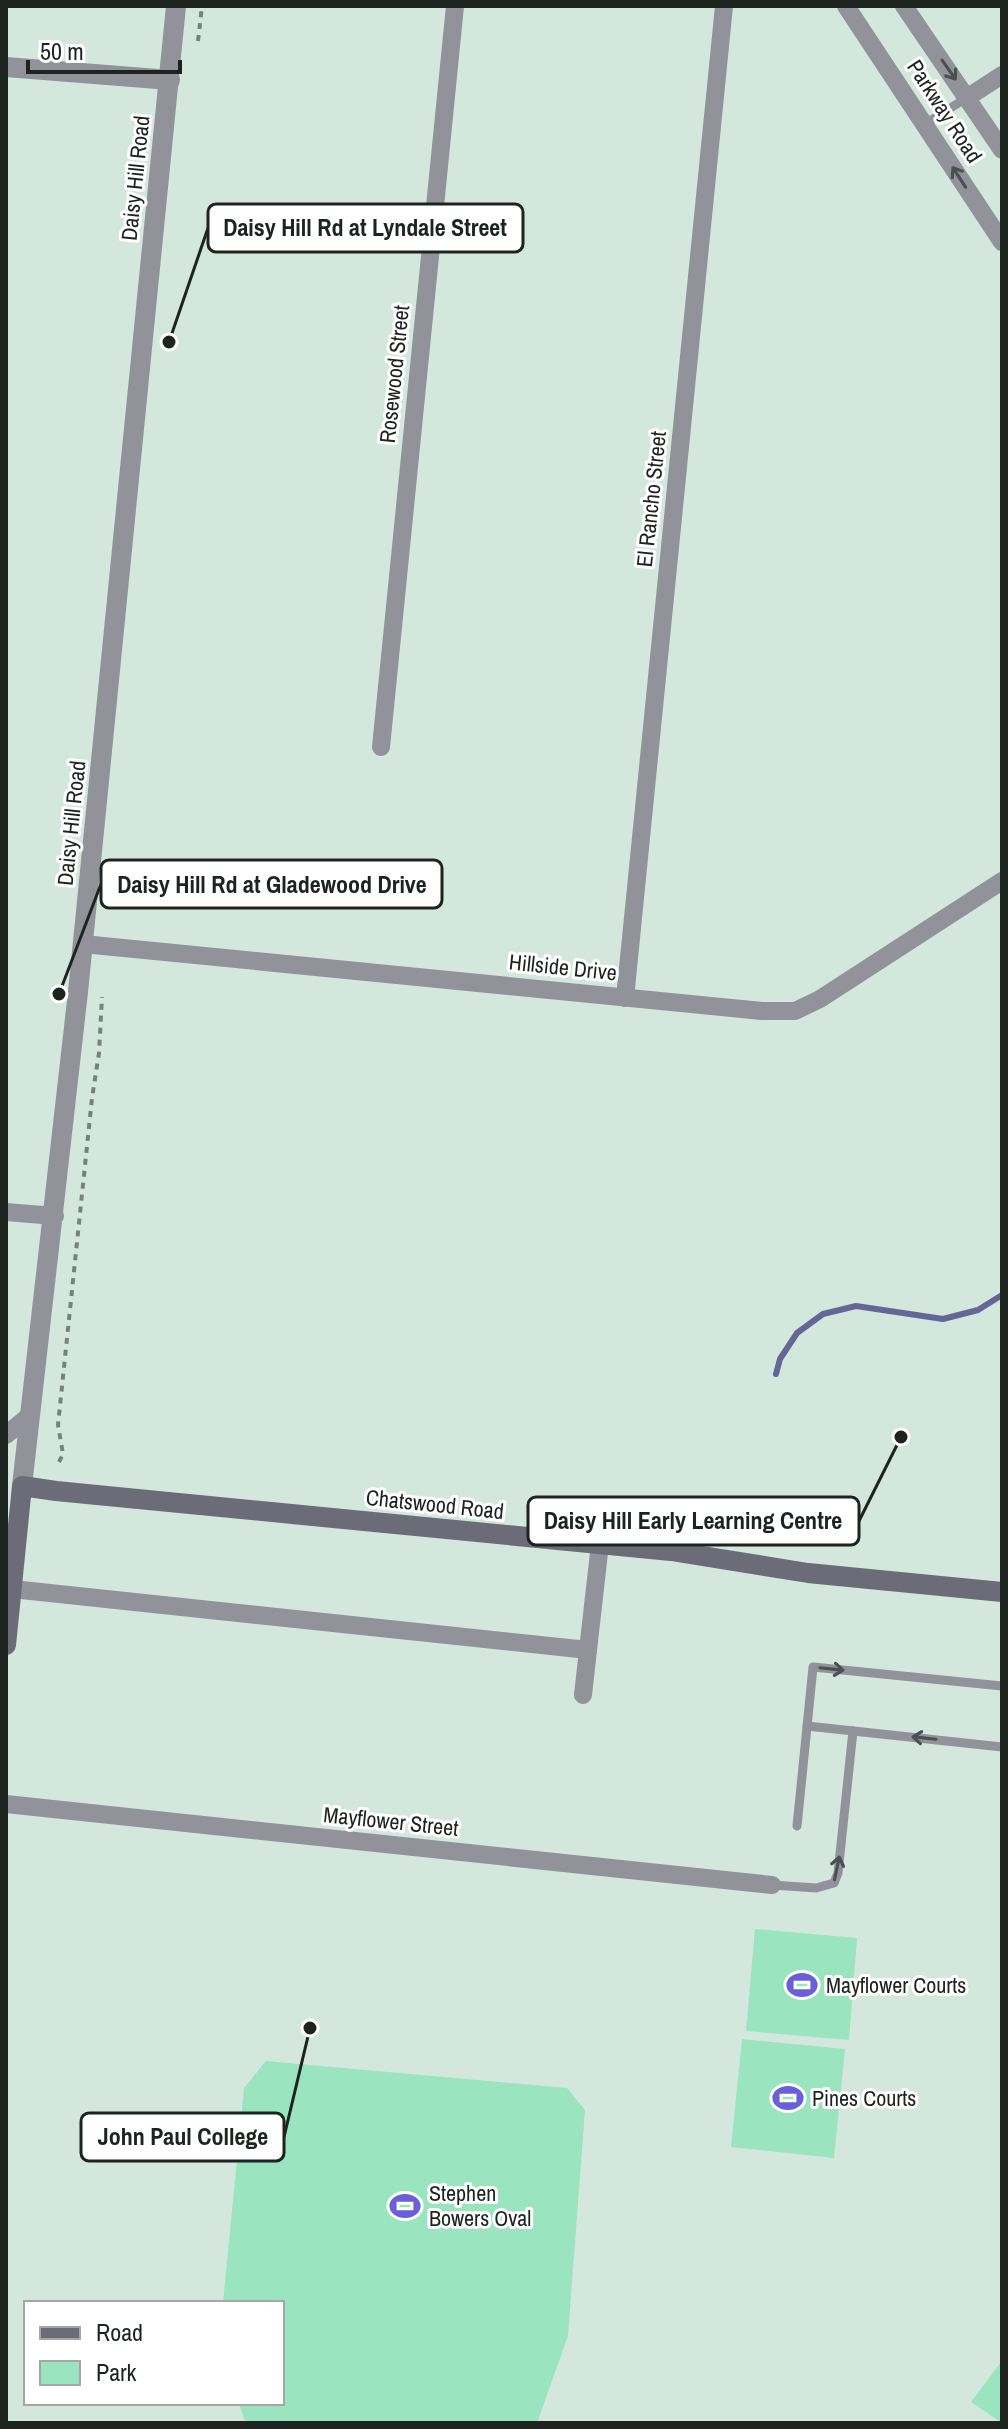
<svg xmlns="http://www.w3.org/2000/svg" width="1008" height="2429" font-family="'Archivo Narrow',sans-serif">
	<rect width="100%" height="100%" fill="#d4e7dd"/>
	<!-- green -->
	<g fill="#9be4c0">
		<path d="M755,1929l102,9 -8,102 -103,-9z"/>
		<path d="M742,2039l103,10 -11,109 -103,-11z"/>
		<path d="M266,2061l301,27 18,22 -17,226 -31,87h-289l-4,-4 -5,-16h43v-100h-59l21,-215z"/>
		<path d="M1002,2361v62l-31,-21z"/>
	</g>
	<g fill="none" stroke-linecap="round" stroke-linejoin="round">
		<!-- stream -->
		<path stroke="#646698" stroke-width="6" d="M776,1374l4,-15 17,-26 26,-19 33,-8 87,13 35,-9 24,-15"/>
		<!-- path -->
		<g stroke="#75827b" stroke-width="4" stroke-dasharray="6 6" stroke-linecap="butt">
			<path d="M198,41l4,-35"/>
			<path d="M59,1462l4,-8 -5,-29 34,-327 7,-45 3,-56"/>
		</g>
		<!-- service -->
		<g stroke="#91929a" stroke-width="9">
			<path d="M925,124l43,-27"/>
			<path d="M807,1726l195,21"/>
			<path d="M797,1826l16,-159 189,19"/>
			<path d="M772,1885l44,3 18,-5 4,-10 15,-142"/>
		</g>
		<!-- minor -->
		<g stroke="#91929a" stroke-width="18">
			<path d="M846,6l156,236"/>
			<path d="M904,6l98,144"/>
			<path d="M968,97l34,-22"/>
			<path d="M381,747l74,-741"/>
			<path d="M83,944l679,67h33l25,-12 182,-118"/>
			<path d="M625,998l99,-992"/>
			<path d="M6,1212l49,4"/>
			<path d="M6,1435l23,-19"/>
			<path d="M12,1589l576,61 12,-106"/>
			<path d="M583,1695l5,-45"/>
			<path d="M6,1804l766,81"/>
		</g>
		<!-- tertiary -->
		<g stroke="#91929a" stroke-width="20">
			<path d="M6,67l164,13"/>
			<path d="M22,1486l56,-494 98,-986"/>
		</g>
		<!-- secondary -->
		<path stroke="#6b6c77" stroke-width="20" d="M6,1645l16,-159 34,5 615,60 137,22 194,19"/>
	</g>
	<!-- one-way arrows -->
	<defs><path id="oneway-shaft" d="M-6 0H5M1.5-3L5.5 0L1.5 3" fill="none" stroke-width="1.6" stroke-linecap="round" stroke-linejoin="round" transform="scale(2)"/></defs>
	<g stroke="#4b5051">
		<use href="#oneway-shaft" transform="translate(949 70) rotate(55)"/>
		<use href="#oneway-shaft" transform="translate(959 177) rotate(-123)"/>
		<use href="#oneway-shaft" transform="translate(832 1669) rotate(6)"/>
		<use href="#oneway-shaft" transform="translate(924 1738) rotate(-174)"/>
		<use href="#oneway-shaft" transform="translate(837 1868) rotate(-78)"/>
	</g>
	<!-- icons -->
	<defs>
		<g id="stadium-bare" transform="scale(2.4)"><path d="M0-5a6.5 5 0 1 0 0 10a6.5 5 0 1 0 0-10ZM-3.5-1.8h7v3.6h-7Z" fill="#695fd9" stroke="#fff" stroke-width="2.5" paint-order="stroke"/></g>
	</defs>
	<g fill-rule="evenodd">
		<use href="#stadium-bare" x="802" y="1985"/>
		<use href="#stadium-bare" x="788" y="2098"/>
		<use href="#stadium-bare" x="405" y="2206"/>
	</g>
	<g text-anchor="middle" stroke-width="6" stroke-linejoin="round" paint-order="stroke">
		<!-- street labels -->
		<g font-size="22" fill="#1d2420" stroke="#fff">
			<text transform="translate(945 111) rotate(57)" y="8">Parkway Road</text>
			<text transform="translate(135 178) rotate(-84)" y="8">Daisy Hill Road</text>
			<text transform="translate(394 374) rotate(-84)" y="8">Rosewood Street</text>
			<text transform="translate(651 499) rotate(-84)" y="8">El Rancho Street</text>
			<text transform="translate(71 823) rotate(-84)" y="8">Daisy Hill Road</text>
			<text transform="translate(563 967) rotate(6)" y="8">Hillside Drive</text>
			<text transform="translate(435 1504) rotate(6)" y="8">Chatswood Road</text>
			<text transform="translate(391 1821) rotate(6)" y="8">Mayflower Street</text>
		</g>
		<!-- poi labels -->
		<g font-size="22" fill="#1d2420" stroke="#fff" text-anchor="start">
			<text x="826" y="1993">Mayflower Courts</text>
			<text x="812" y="2106">Pines Courts</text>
			<text x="429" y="2201">Stephen<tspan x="429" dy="25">Bowers Oval</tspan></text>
		</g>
	</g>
	<!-- callouts -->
	<path fill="none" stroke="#1d2420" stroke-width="3" d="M169 342L208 228M59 994L101 884M901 1437L859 1521M310 2028L284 2137"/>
	<g fill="#1d2420" stroke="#fff" stroke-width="3">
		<circle cx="169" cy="342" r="8"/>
		<circle cx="59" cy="994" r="8"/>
		<circle cx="901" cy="1437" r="8"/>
		<circle cx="310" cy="2028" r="8"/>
	</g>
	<g fill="#fff" stroke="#1d2420" stroke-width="3">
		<rect x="208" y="204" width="315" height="48" rx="8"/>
		<rect x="101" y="860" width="341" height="48" rx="8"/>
		<rect x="528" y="1497" width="331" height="48" rx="8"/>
		<rect x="81" y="2113" width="203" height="48" rx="8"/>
	</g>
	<g font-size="24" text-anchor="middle" font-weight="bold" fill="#1d2420">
		<text x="365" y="236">Daisy Hill Rd at Lyndale Street</text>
		<text x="272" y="893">Daisy Hill Rd at Gladewood Drive</text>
		<text x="693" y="1529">Daisy Hill Early Learning Centre</text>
		<text x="183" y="2145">John Paul College</text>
	</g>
	<!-- border -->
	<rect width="1008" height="2429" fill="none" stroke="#1d2420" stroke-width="16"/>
	<!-- legend -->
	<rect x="24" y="2301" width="260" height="104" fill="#ffffff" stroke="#a5a7a6" stroke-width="2"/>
	<rect x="40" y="2327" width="40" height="12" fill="#6b6c77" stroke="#a5a7a6" stroke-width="2"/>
	<text x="96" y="2341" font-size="24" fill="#1d2420">Road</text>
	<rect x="40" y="2361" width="40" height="24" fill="#9be4c0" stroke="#a5a7a6" stroke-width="2"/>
	<text x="96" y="2381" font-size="24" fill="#1d2420">Park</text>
	<!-- scale -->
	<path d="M28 60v12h152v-12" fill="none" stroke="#1d2420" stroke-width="4"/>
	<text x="40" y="60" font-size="24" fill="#1d2420" stroke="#ffffff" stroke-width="6" paint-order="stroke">50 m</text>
</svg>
